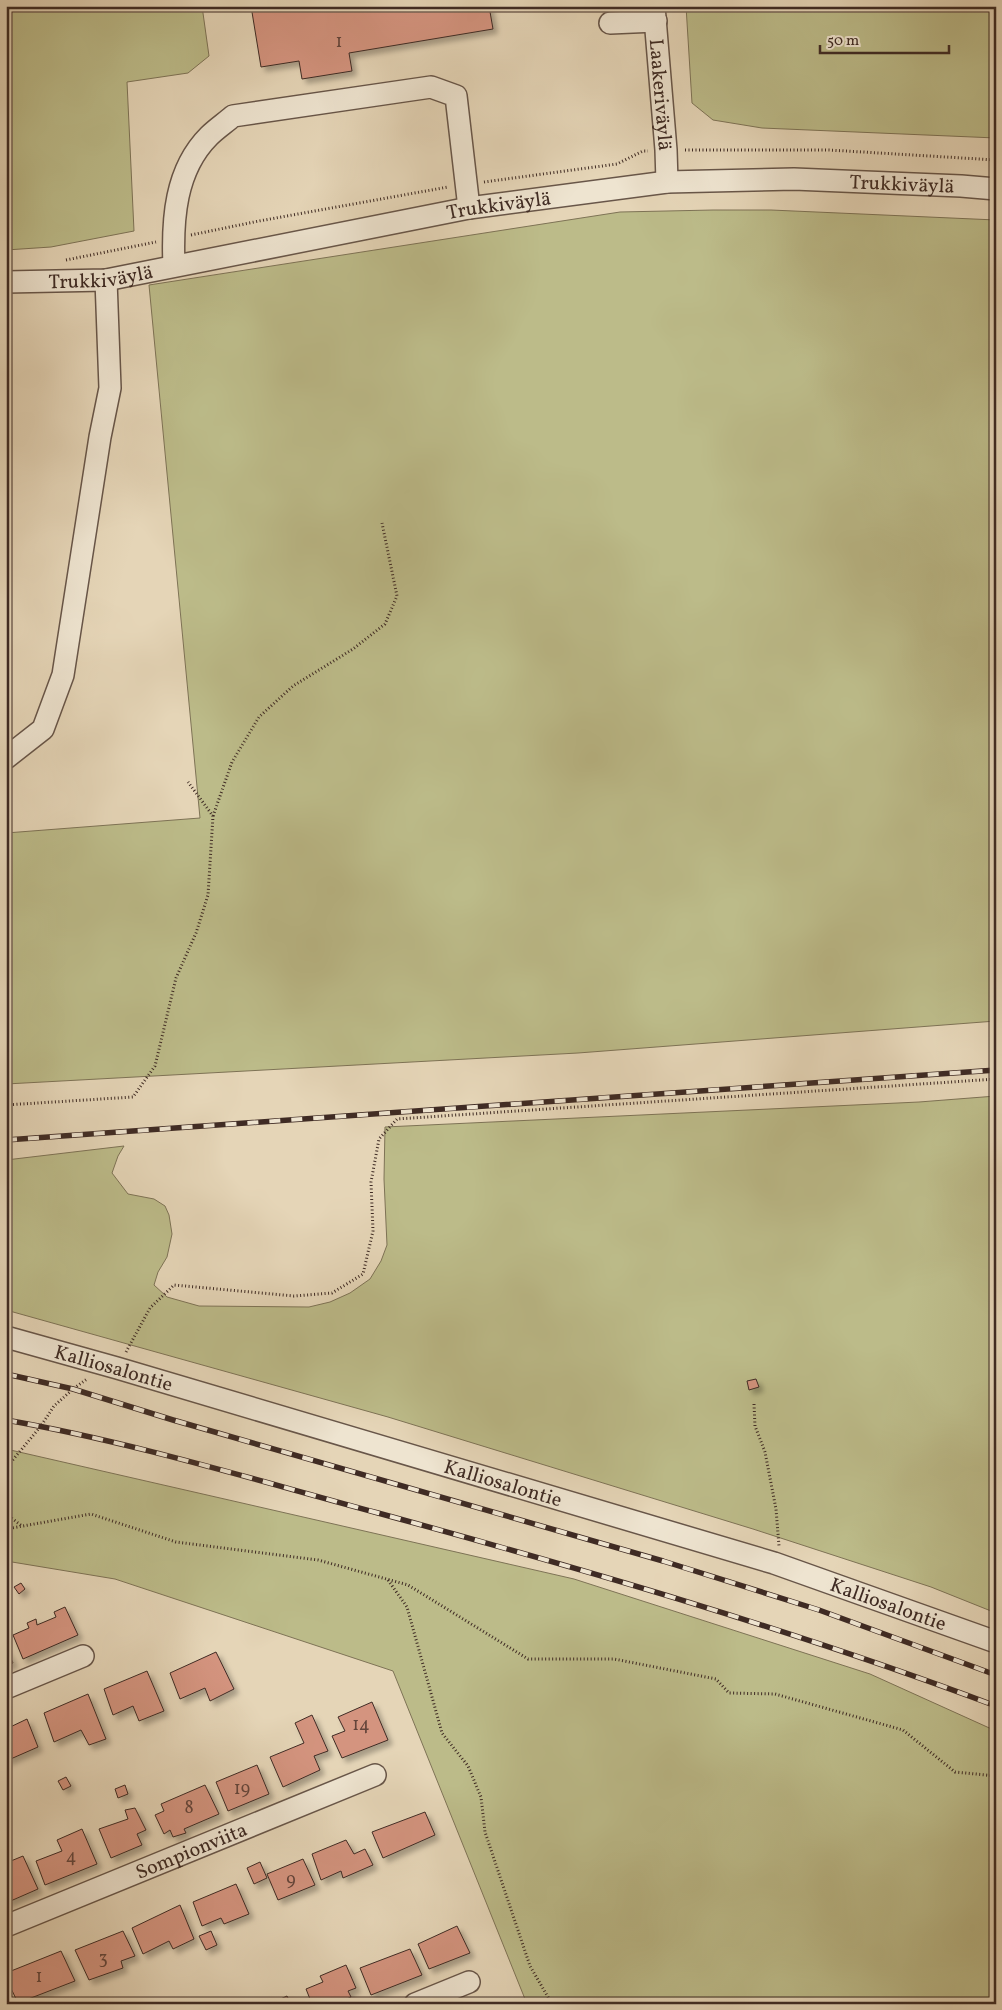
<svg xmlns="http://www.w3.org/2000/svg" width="1002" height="2010" font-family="Vollkorn,serif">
	<defs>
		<filter id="shadow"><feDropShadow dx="4.5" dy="4.5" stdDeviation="2.5" flood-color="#0004"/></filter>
	</defs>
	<rect width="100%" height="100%" fill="#e5d5b7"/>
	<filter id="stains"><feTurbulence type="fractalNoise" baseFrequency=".004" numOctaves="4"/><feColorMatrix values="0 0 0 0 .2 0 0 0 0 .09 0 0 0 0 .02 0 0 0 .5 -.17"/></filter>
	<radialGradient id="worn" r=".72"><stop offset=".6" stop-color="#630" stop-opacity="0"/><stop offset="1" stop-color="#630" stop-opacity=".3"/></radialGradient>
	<!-- green -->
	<g fill="#bcbb89" stroke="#7e7356">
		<path d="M6,6h196l7,50 -21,17 -61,9 7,149 -83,16 -45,3z"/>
		<path d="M686,6h310v132l-234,-10 -49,-8 -21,-17z"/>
		<path d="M713,210h58l225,10v801l-418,32 -572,31v-251l194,-15 -51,-533 471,-73z"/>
		<path d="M996,1096v517l-65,-26 -178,-58 -365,-112 -382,-107v-150l118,-14 -6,10 -6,17 16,21 26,5 11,7 4,9 3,19 -5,23 -9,15 -4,13 13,12 32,9 110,1 21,-5 20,-9 20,-14 11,-18 6,-16 -3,-66 1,-52 534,-25z"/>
		<path d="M6,1449l568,130 296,95 126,57v273h-469l-134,-333 -278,-92 -109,-18z"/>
	</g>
	<!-- building -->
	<g fill="#d4947f" stroke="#3f2b24" filter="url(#shadow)">
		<path d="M251,6h238l4,23 -144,24 3,18 -50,8 -3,-18 -38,6z"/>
		<path d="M756,1379l3,8 -10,3 -2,-9z"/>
		<path d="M21,1583l4,6 -6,5 -5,-7z"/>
		<path d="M65,1607l13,28 -55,24 -10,-24 16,-7 -2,-5 9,-4 1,6 19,-8 -2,-5z"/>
		<path d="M6,1648l7,15 -7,3z"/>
		<path d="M216,1652l18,37 -24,12 -5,-13 -25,11 -10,-26z"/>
		<path d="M147,1671l17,40 -25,10 -6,-15 -20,9 -9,-26z"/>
		<path d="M88,1694l18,45 -17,6 -8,-15 -27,12 -10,-29z"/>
		<path d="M372,1702l16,38 -46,18 -10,-22 13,-5 -7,-14z"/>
		<path d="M312,1715l16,36 -14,5 6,14 -37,17 -13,-30 34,-14 -9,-20z"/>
		<path d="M27,1719l11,28 -32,14v-32z"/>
		<path d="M257,1765l12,29 -41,17 -12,-29z"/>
		<path d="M66,1777l5,9 -8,4 -5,-9z"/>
		<path d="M125,1785l3,9 -10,4 -3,-9z"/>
		<path d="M205,1785l14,29 -35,15 2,4 -13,4 -3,-7 -6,4 -9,-19 9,-4 -3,-7z"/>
		<path d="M135,1808l11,22 -9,4 5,11 -31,13 -12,-29 29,-10 -3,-9z"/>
		<path d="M425,1812l10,23 -52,23 -11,-26z"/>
		<path d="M82,1829l15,35 -52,21 -9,-24 26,-10 -5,-11z"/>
		<path d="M346,1840l8,14 11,-5 8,16 -30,13 -2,-7 -20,9 -9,-26z"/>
		<path d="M23,1856l15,33 -32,14v-40z"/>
		<path d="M303,1859l12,26 -37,15 -11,-26z"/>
		<path d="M260,1862l7,16 -13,6 -7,-16z"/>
		<path d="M236,1884l13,30 -25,10 -3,-6 -19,8 -9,-24z"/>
		<path d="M180,1905l14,34 -21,10 -4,-8 -26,13 -11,-26z"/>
		<path d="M457,1926l13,27 -41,16 -11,-25z"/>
		<path d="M123,1931l12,25 -14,5 2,7 -34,12 -14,-30z"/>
		<path d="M211,1931l6,14 -11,5 -7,-14z"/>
		<path d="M410,1949l12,26 -51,20 -11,-27z"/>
		<path d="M61,1951l14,30 -57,22 -12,-25v-5z"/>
		<path d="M346,1965l10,23 -8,3 3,6 -15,7h-24l-6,-15 17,-7 -3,-6z"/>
		<path d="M287,1996l4,8h-21z"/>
	</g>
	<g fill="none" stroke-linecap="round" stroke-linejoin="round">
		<!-- minor casing -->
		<g stroke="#685649" stroke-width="24">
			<g id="minor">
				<path id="s1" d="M654,6l12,144 1,32"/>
				<path d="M610,23l46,-2"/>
				<path d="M174,266c-2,-46 1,-96 35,-130 7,-7 16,-13 24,-20l198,-29 25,9 13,112"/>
				<path id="s2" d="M6,282l100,-2 363,-72 198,-26 127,-3 167,7 35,3"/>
				<path d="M6,758l37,-29 20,-54 37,-238 10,-49 -4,-108"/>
				<path id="s3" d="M6,1337l111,31 657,195 222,79"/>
				<path d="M6,1688l77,-32"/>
				<path id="s4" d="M6,1926l369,-151"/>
				<path d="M415,2004l54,-22"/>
			</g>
		</g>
		<!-- path -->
		<g stroke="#3f2b24" stroke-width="3" stroke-dasharray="1 2.5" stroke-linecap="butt">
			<path d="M685,150h144l167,10"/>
			<path d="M484,182l133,-18 26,-13h5"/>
			<path d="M191,235l68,-14 189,-34"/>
			<path d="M66,260l90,-18"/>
			<path d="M213,816l19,-54 27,-45 34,-31 60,-37 32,-25 12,-28 -15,-73"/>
			<path d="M6,1105l127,-8 22,-31 21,-88 20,-45 12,-38 5,-79 -25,-34"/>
			<path d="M126,1352l24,-44 24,-23 120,11 38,-3 31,-19 10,-43 -2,-49 8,-43 18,-20 599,-40"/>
			<path d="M754,1404l1,22 10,26 11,57 3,37"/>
			<path d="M6,1468l35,-42 13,-20 19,-17 14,-10"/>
			<path d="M6,1514l16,12"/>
			<path d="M6,1529l85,-15 85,28 142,18 90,25 120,74h86l102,20 13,14 46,1 128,36 52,42 41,4"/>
			<path d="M388,1580l19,27 35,126 26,33 13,31 4,35 45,134 22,38"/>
		</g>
		<!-- minor -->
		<use href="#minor" stroke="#eee4d0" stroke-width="21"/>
		<!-- rail casing -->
		<g stroke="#3f2b24" stroke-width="5.5">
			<g id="rail">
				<path d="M6,1140l990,-70"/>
				<path d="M6,1374l67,15 100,31 490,141 156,49 177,65"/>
				<path d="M6,1420c126,22 249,60 372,93 208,57 416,117 618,193"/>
			</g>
		</g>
		<!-- rail -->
		<use href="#rail" stroke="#eee4d0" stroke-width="4" stroke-dasharray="11" stroke-linecap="butt"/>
	</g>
	<g text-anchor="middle" stroke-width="4" stroke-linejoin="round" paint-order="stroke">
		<!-- number labels -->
		<g font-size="18" fill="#64453b">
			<text x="339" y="47">1</text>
			<text x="361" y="1730">14</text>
			<text x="242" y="1794">19</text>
			<text x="189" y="1813">8</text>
			<text x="71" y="1862">4</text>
			<text x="291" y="1885">9</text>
			<text x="103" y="1964">3</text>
			<text x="39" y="1982">1</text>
		</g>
		<!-- street labels -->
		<g font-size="20" fill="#3f2b24" stroke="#eee4d0">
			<text dy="7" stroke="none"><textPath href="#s1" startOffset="89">Laakeriväylä</textPath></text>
			<text dy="7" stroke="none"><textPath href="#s2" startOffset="905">Trukkiväylä</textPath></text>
			<text dy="7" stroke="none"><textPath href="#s2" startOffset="500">Trukkiväylä</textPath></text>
			<text dy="7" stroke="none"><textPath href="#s2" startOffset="95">Trukkiväylä</textPath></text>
			<text dy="7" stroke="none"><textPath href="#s3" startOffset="112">Kalliosalontie</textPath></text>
			<text dy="7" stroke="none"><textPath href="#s3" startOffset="518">Kalliosalontie</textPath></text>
			<text dy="7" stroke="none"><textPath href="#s3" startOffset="922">Kalliosalontie</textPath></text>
			<text dy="7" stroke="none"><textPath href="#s4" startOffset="200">Sompionviita</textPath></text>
		</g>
	</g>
	<!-- margin -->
	<rect width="1002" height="2010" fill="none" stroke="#e5d5b7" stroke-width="25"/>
	<rect x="8" y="8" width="987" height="1995" fill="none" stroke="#3f2b24" stroke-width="2.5"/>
	<rect x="12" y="12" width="977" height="1985" fill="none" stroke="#3f2b24"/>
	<!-- scale -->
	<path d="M820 45v8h129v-8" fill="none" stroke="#3f2b24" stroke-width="2.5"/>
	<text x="827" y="45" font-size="15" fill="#3f2b24" stroke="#eee4d0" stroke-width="4" paint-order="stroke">50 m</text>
	<rect width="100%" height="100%" filter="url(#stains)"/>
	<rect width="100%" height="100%" fill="url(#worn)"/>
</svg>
